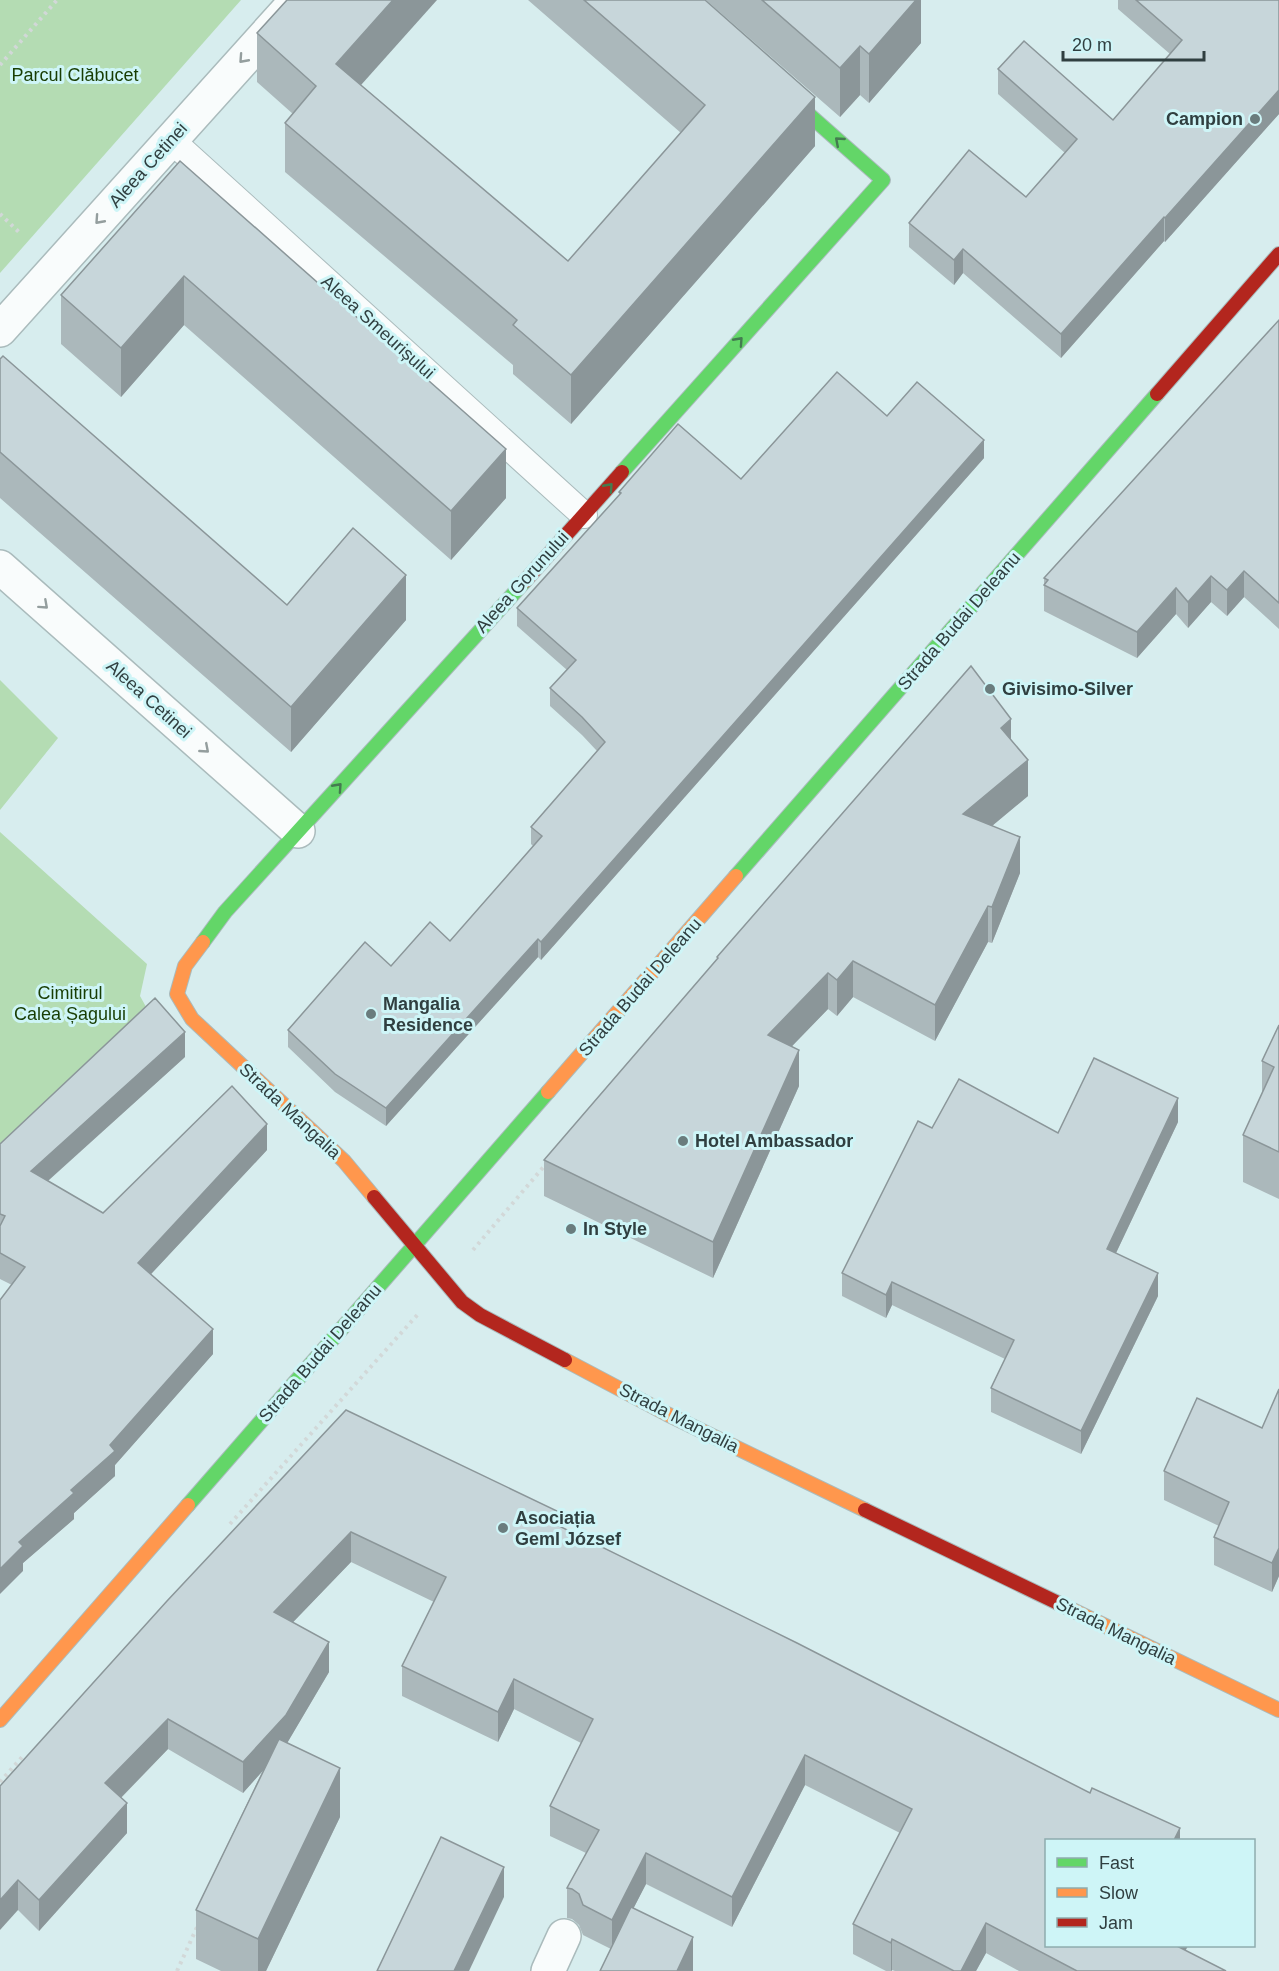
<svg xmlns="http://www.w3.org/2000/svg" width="1279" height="1971" font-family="Arial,sans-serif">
	<rect width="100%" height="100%" fill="#d7edee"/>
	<!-- green -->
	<g fill="#b4dcb3">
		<path d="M0,0h241l-241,273z"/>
		<path d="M0,680l58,58 -58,72z"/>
		<path d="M0,832l147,132 -7,32 15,27 -155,146z"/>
	</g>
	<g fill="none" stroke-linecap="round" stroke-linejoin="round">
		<!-- lane casing -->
		<g stroke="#aabbbc" stroke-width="28">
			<path id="lane" d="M171,140l413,375"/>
		</g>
		<!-- street casing -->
		<g stroke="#aabbbc" stroke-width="36">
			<g id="street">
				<path d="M0,330l297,-330"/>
				<path d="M0,567l298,264"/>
				<path d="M548,1971l16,-35"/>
			</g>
		</g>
		<!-- fast casing -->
		<g stroke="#aabbbc" stroke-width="16">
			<g id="fast">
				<path d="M622,472l261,-292 -102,-90"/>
				<path d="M736,876l421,-482"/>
				<path d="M203,942l22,-30 300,-331"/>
				<path d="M188,1505l360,-413"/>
			</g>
		</g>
		<!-- slow casing -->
		<g stroke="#aabbbc" stroke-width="16">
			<g id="slow">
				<path d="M203,942l-18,24 -8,28 15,25 152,142 30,36"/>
				<path d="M548,1092l188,-216"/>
				<path d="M565,1360l102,54 198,96"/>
				<path d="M1058,1603l221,107"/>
				<path d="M0,1720l188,-215"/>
			</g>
		</g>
		<!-- jam casing -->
		<g stroke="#aabbbc" stroke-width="16">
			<g id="jam">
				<path d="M1157,394l122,-140"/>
				<path d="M525,581l97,-109"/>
				<path d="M374,1197l88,105 18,13 85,45"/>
				<path d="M865,1510l193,93"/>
			</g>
		</g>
		<!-- path -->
		<g stroke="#d2d8d8" stroke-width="4" stroke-dasharray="3 4.5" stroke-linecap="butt">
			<path d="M0,65l57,-65"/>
			<path d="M0,214l21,20"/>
			<path d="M473,1250l73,-86"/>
			<path d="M230,1524l189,-211"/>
			<path d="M0,1782l23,-26"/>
			<path d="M177,1971l21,-46"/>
		</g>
		<!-- lane -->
		<use href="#lane" stroke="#f9fcfc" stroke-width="26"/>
		<!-- street -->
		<use href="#street" stroke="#f9fcfc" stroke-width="33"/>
		<!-- fast -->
		<use href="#fast" stroke="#63d668" stroke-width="14"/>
		<!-- slow -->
		<use href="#slow" stroke="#ff974d" stroke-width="14"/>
		<!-- jam -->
		<use href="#jam" stroke="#b3261e" stroke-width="14"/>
	</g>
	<!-- wall -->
	<g fill="#abb8bb">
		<path d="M528,0h177l110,146 -244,278 -58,-50v-9l-228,-193v-49l8,-9 -36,-32v-49l104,52 207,176 113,-128z"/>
		<path d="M706,0h215v43l-52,60 -9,-8 -20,22z"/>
		<path d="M1118,0h161v114l-114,128 -1,-1 -103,117 -98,-85 -9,12 -45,-38v-24l117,-26 39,-44 -67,-59v-25l115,51 57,-66 -52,-45z"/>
		<path d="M180,161l326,337 -55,62 -267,-235 -63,72 -60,-53v-49z"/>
		<path d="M1279,320v309l-35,-32 -17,19 -16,-14 -23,26 -12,-14 -39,44 -93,-47v-33z"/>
		<path d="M0,359l287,246 119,15 -115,132 -291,-254z"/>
		<path d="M887,416l97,42 -443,502 -3,-3 -152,169 -51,-34 -47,-45v-17l103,-64 59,-25 83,-95 -2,-2v-17l66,-76 -15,-16 -32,-29v-18l17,-18 -50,-44v-18l102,-113v-3l122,-13z"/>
		<path d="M1011,740l17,56 -36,30 28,47 -28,70 -4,-1 -53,99 -82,-44 -16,19 -9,-7 -36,37 7,40 -86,192 -169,-82v-36l173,-201v-2z"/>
		<path d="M1279,1025v174l-36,-17v-47l19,-41v-33z"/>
		<path d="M185,1057l-137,124 55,32 164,-63 -116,124 62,80 -98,111v11l-41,37v6l-51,44v8l-11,-286 -12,-6v-135z"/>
		<path d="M1178,1122l-62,131 42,43 -77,158 -90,-42v-24l14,-29 -113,-54 -6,13 -44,-22v-23l90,-145 126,5z"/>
		<path d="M1279,1389v187l-7,16 -58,-27v-28l5,-11 -55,-26v-29l98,-43z"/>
		<path d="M346,1410l211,115 623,315 -133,106h141l-3,4 41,21h-207l-33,-18 -10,18h-81l-3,-1v1h-6l-33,-17v-30l47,-91 -95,-48 -73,142 -86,-43 -13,25 60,62 -82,-22 -28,-14 -4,-10 -7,-6 -5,-1v-30l19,-35 -36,-17v-30l31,-63 -67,-34 -16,33 -96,-46v-30l32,-64 -83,-40 -58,60 36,50 -42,71 53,74 -74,154h-45l-25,-12v-49l67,-140 -20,23 -75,-44 -47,49 6,35 -88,98 -21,-21 -18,-124z"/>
	</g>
	<!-- shaded-wall -->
	<g fill="#8b9699">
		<path d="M393,0h44l-101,113v-49z"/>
		<path d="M916,0h5v43l-52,60v-49z"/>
		<path d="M860,46v49l-20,22v-49z"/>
		<path d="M1279,90v24l-114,128v-24z"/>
		<path d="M815,97v49l-244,278v-49z"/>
		<path d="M1164,217v24l-103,117v-24z"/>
		<path d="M963,249v24l-9,12v-25z"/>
		<path d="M184,276v49l-63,72v-49z"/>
		<path d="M984,440v18l-443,502v-18z"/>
		<path d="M506,449v49l-55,62v-49z"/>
		<path d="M1244,571v26l-17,19v-26z"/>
		<path d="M406,575v45l-115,132v-45z"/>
		<path d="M1211,576v26l-23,26v-26z"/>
		<path d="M1176,588v26l-39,44v-26z"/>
		<path d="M1011,719v36l-10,-27z"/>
		<path d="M1028,760v36l-65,54v-36z"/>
		<path d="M1020,837v36l-28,70v-36z"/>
		<path d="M988,906v36l-53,99v-36z"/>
		<path d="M538,939v18l-152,169v-18z"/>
		<path d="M853,961v36l-16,19v-36z"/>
		<path d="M828,973v36l-60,62v-36z"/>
		<path d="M185,1032v25l-154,139v-25z"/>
		<path d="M799,1050v36l-86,192v-36z"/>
		<path d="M1178,1098v24l-71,150v-23z"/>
		<path d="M267,1124v26l-129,138v-25z"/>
		<path d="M1158,1273v23l-77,158v-23z"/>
		<path d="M892,1282v23l-6,13v-23z"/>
		<path d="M213,1329v25l-98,111v11l-41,37v6l-51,44v8l-23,23v-25l19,-27 91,-97z"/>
		<path d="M557,1511v31l-6,-20z"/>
		<path d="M351,1532v30l-77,80v-30z"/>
		<path d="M1279,1548v28l-7,16v-29z"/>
		<path d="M329,1642v30l-43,73 -43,48v-31z"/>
		<path d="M514,1679v30l-16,33v-30z"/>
		<path d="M168,1719v30l-63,65v-31z"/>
		<path d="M805,1755v30l-73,142v-30z"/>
		<path d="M340,1768v49l-74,154h-8v-32z"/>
		<path d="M127,1803v30l-88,98v-31z"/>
		<path d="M1180,1828v12h-6z"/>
		<path d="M646,1853v31l-34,66v-30z"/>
		<path d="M504,1867v30l-35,74h-15z"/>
		<path d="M18,1880v30l-18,20v-30z"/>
		<path d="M986,1923v30l-10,18h-15z"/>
		<path d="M693,1937v34h-16z"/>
		<path d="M892,1939v31l-1,1v-28z"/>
		<path d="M1172,1946h16l-14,25z"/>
	</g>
	<!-- building -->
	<g fill="#c7d6da" stroke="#8b9699" stroke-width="1.5">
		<path d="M287,0h106l-57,64 232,197 137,-156 -121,-105h121l110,97 -244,278 -58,-50 4,-5 -232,-197 31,-37 -59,-53z"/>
		<path d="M762,0h154l-47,54 -9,-8 -20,22z"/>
		<path d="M1136,0h143v90l-114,128 -1,-1 -103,117 -98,-85 -9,11 -45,-37 60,-73 57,47 51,-58 -79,-70 26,-28 89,79 69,-80z"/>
		<path d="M180,161l326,288 -55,62 -267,-235 -63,72 -60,-53z"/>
		<path d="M1279,320v283l-35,-32 -17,19 -16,-14 -23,26 -12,-14 -39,44 -93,-47 4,-5 -4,-2z"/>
		<path d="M3,356l284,249 66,-77 53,47 -115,132 -291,-255v-93z"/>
		<path d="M837,372l50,44 30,-34 67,58 -443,502 -3,-3 -152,169 -51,-34 -47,-44 77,-88 26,24 39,-44 20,19 92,-105 -11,-9 74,-85 -23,-25 -32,-29 26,-28 -59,-52 104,-115 -2,-1 59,-68 63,55z"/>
		<path d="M971,666l40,53 -10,9 27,32 -65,54 57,23 -28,70 -4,-1 -53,99 -82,-44 -16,19 -9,-7 -60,62 31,15 -86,192 -169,-82 174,-202 -1,-1z"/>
		<path d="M155,998l30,34 -154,139 72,42 129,-127 35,38 -129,139 75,66 -103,116 5,6 -44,39 3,3 -55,49 4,4 -23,23v-269l25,-33 -25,-14v-27l5,-10 -5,-2v-70z"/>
		<path d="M1279,1025v127l-36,-17 31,-68 -12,-6z"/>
		<path d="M1094,1058l84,40 -71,151 51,24 -77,158 -90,-43 23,-48 -122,-58 -6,13 -44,-22 76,-152 14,7 27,-49 99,54z"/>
		<path d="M1279,1389v159l-7,15 -58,-26 15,-35 -65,-31 33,-73 65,30z"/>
		<path d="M346,1410l211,101 -6,11 246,121 293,150 2,-5 88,40 -6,12h-127v106h130l49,25h-149l-91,-48 -25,48h-7l-62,-32 -1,4 -38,-19 59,-115 -107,-54 -73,142 -86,-44 -34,67 -29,-15 -4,-11 -7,-5 -5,-1 32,-58 -49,-24 43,-87 -79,-40 -16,33 -96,-46 44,-89 -95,-45 -77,80 55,30 -43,73 -43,47 -75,-43 -63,64 22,20 -88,97 -21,-20 -18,20v-114l167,-185z"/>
		<path d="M279,1739l61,29 -82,171 -62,-29z"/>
		<path d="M441,1837l63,30 -50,104h-77z"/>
		<path d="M631,1907l62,30 -16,34h-77z"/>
	</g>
	<!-- one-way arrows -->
	<defs><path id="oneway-chevron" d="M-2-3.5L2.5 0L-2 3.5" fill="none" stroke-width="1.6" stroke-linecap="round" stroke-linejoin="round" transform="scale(1.5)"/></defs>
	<g stroke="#949e9e">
		<use href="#oneway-chevron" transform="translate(243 59) rotate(132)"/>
		<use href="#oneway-chevron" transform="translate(99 220) rotate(132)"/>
		<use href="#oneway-chevron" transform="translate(44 605) rotate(42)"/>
		<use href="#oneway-chevron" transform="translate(205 749) rotate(41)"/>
	</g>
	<g stroke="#447b50">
		<use href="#oneway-chevron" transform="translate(839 141) rotate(-139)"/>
		<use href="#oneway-chevron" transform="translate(739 341) rotate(-48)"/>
		<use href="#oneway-chevron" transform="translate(609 487) rotate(-48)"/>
		<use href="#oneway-chevron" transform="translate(338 787) rotate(-48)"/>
	</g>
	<!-- markers -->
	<g fill="#6a7c7d" stroke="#cef5f7" stroke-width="2">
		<circle cx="1255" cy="119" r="6"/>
		<circle cx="990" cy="689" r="6"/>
		<circle cx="371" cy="1014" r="6"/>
		<circle cx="683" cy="1141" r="6"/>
		<circle cx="571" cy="1229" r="6"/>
		<circle cx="503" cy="1528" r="6"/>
	</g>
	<g text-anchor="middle" stroke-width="6" stroke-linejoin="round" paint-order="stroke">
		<!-- park labels -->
		<g font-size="18" fill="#183d03" stroke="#cef5f7">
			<text x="75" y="81">Parcul Clăbucet</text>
			<text x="70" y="999">Cimitirul<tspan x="70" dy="21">Calea Șagului</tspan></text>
		</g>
		<!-- poi labels -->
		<g font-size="18" font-weight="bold" fill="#303f40" stroke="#cef5f7" text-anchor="start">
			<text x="1243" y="125" text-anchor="end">Campion</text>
			<text x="1002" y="695">Givisimo-Silver</text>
			<text x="383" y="1010">Mangalia<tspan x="383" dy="21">Residence</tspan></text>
			<text x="695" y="1147">Hotel Ambassador</text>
			<text x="583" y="1235">In Style</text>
			<text x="515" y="1524">Asociația<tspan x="515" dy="21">Geml József</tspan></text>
		</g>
		<!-- street labels -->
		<g font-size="18" fill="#303f40" stroke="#cef5f7">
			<text transform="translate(148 165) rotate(-48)" y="6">Aleea Cetinei</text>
			<text transform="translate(378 327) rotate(42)" y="6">Aleea Smeurișului</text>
			<text transform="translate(522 582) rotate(-48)" y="6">Aleea Gorunului</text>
			<text transform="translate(959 621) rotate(-49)" y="6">Strada Budai Deleanu</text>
			<text transform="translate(149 699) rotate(42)" y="6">Aleea Cetinei</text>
			<text transform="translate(640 987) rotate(-49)" y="6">Strada Budai Deleanu</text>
			<text transform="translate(290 1111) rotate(43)" y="6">Strada Mangalia</text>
			<text transform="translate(320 1353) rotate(-49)" y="6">Strada Budai Deleanu</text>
			<text transform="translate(679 1418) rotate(27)" y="6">Strada Mangalia</text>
			<text transform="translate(1116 1631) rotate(26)" y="6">Strada Mangalia</text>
		</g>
	</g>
	<!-- legend -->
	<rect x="1045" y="1839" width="210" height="108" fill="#cef5f7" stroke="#8facae" stroke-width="1.5"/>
	<rect x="1057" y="1858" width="30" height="9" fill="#63d668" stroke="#8facae" stroke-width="1.5"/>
	<text x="1099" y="1869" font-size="18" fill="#303f40">Fast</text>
	<rect x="1057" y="1888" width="30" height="9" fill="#ff974d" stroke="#8facae" stroke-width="1.5"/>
	<text x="1099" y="1899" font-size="18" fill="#303f40">Slow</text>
	<rect x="1057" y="1918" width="30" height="9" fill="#b3261e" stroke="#8facae" stroke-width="1.5"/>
	<text x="1099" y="1929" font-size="18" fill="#303f40">Jam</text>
	<!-- scale -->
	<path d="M1063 51v9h141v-9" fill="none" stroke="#303f40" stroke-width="3"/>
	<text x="1072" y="51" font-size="18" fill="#303f40" stroke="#cef5f7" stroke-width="4.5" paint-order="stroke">20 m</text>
</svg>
